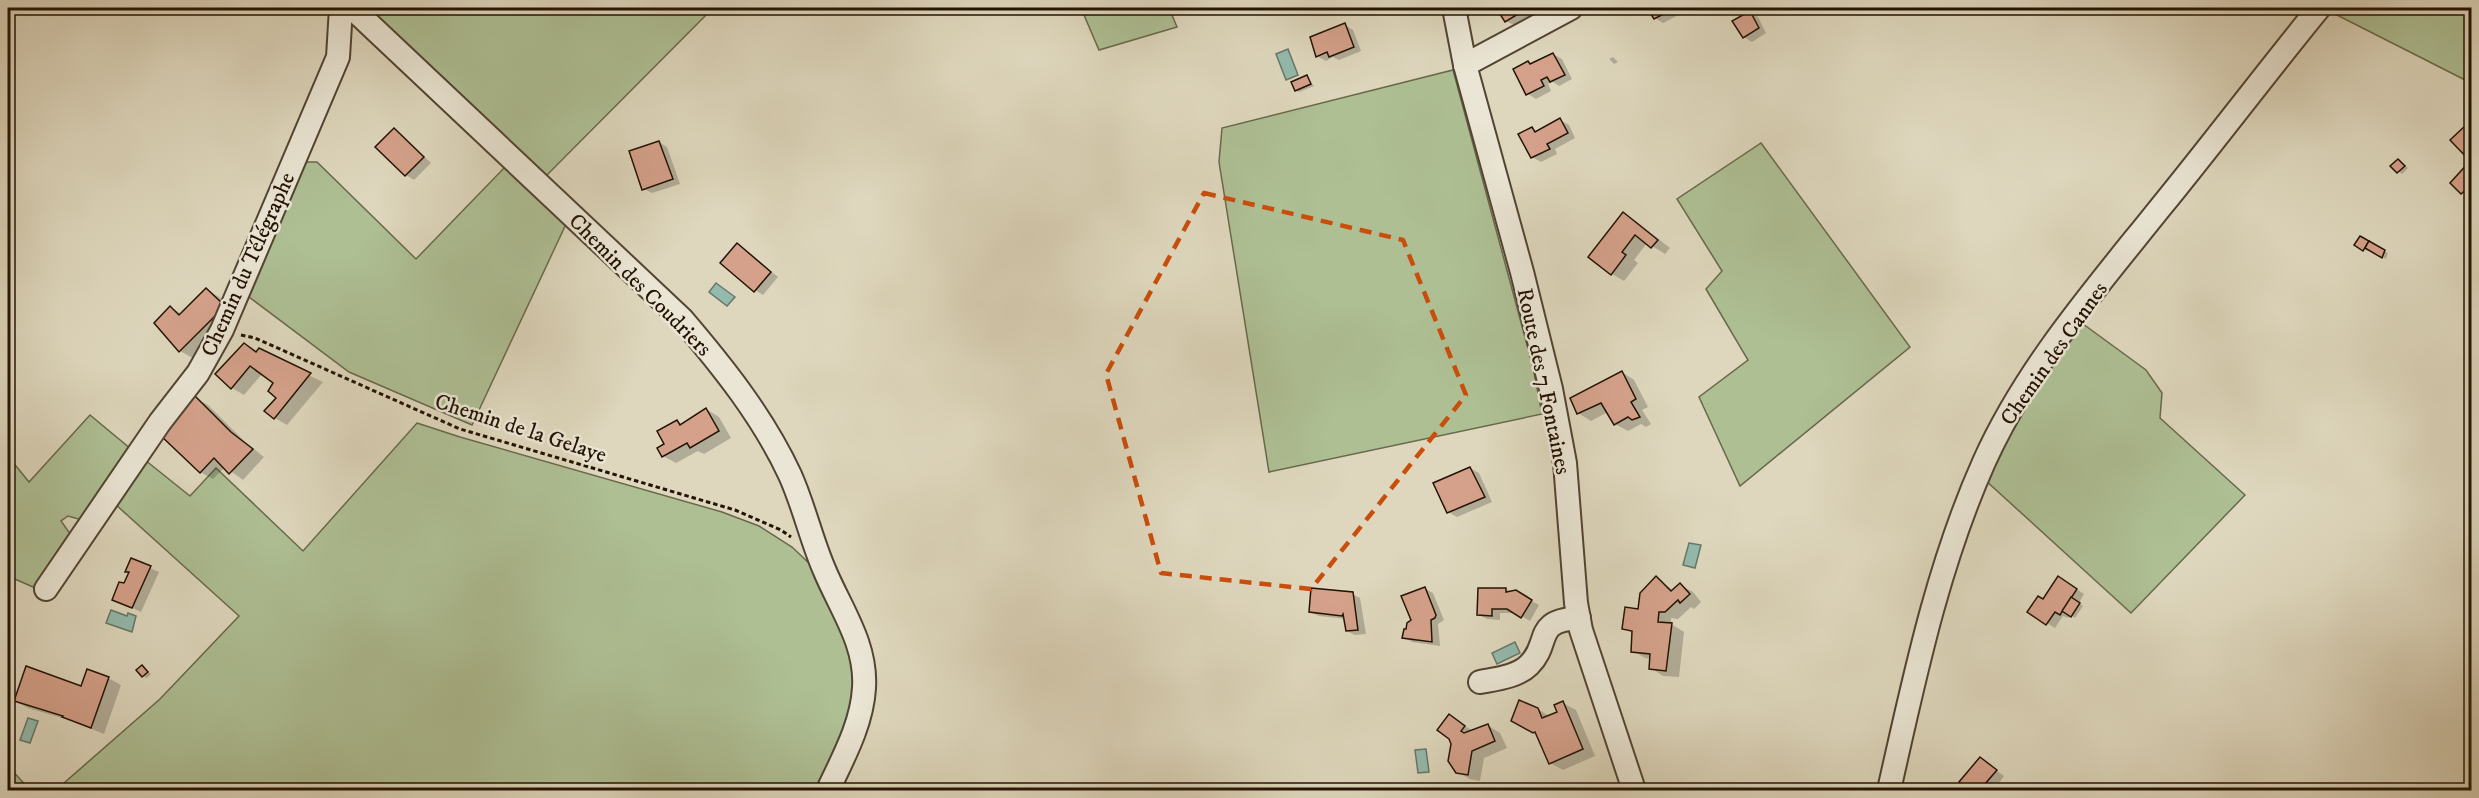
<svg xmlns="http://www.w3.org/2000/svg" width="2479" height="798" font-family="'IM FELL DW Pica',serif">
	<rect width="100%" height="100%" fill="#ded7bd"/>
	<filter id="stains"><feTurbulence type="fractalNoise" baseFrequency=".00333" numOctaves="4"/><feColorMatrix values="0 0 0 0 .2 0 0 0 0 .09 0 0 0 0 .02 0 0 0 .5 -.17"/></filter>
	<radialGradient id="worn" r=".72"><stop offset=".6" stop-color="#630" stop-opacity="0"/><stop offset="1" stop-color="#630" stop-opacity=".3"/></radialGradient>
	<!-- green -->
	<g fill="#aebf94" stroke="#68694c" stroke-width="1.5">
		<path d="M368,8h345l-170,171z"/>
		<path d="M1081,8h88l8,19 -78,23z"/>
		<path d="M2332,8h139v75l-142,-72z"/>
		<path d="M1453,70l80,297 9,47 -273,58 -50,-310 3,-34z"/>
		<path d="M1761,143l149,204 -170,139 -41,-89 49,-37 -42,-71 16,-18 -45,-72z"/>
		<path d="M306,162h11l99,97 90,-93 61,56 -95,203 -123,-53 -104,-78z"/>
		<path d="M2079,321l67,49 16,23 -2,25 85,77 -114,118 -147,-134 22,-52z"/>
		<path d="M90,415l42,35 -50,70 -14,-4 -7,5 10,14 -38,52 -25,-11v-120l21,26z"/>
		<path d="M417,423l43,14 262,75 37,14 33,21 20,19 39,82 4,47 -7,31 -28,64h-764l104,-91 79,-83 -124,-112 30,-44 45,36 26,-28 87,83z"/>
		<path d="M8,766l22,24h-22z"/>
	</g>
	<!-- water -->
	<g fill="#94baad" stroke="#677769" stroke-width="1.5">
		<path d="M1288,49l10,26 -12,5 -10,-26z"/>
		<path d="M716,283l19,14 -8,9 -18,-14z"/>
		<path d="M1689,543l12,2 -6,23 -12,-3z"/>
		<path d="M111,610l16,6 1,-3 8,3 -4,16 -26,-9z"/>
		<path d="M1515,642l5,11 -23,11 -5,-11z"/>
		<path d="M28,718l10,3 -8,22 -10,-3z"/>
		<path d="M1426,749l3,23 -11,1 -3,-23z"/>
	</g>
	<!-- shadow -->
	<g fill="#0003">
		<path d="M1504,8h29l3,5 -22,12 -8,-4z"/>
		<path d="M1649,8h43l-29,15 -8,-5z"/>
		<path d="M1750,13l8,4 8,16 -14,9 -8,-5z"/>
		<path d="M1345,25l8,5 8,21 -22,9 -6,-3 -7,4 -9,-5z"/>
		<path d="M1553,54l9,5 10,20 -13,7 -6,-4 -5,2 3,7 -15,8 -8,-5v-31l4,2z"/>
		<path d="M1613,57l5,5 -4,2 -5,-5z"/>
		<path d="M1307,77l7,9 -15,6 -3,-2z"/>
		<path d="M1560,120l9,5 6,13 -20,11 2,5 -16,8 -9,-5v-28l6,3z"/>
		<path d="M394,130l8,5 29,28 -17,17 -8,-5z"/>
		<path d="M659,142l8,5 13,37 -28,9 -8,-4z"/>
		<path d="M2398,160l10,8 -6,6 -10,-8z"/>
		<path d="M2472,162v36l-10,-5z"/>
		<path d="M1623,213l13,8 34,27 -5,6 -18,-11 -13,17 4,3 -14,18 -12,-7z"/>
		<path d="M2361,238l27,15 -2,6 -17,-10 -2,2 -11,-6z"/>
		<path d="M738,245l40,32 -15,18 -8,-5z"/>
		<path d="M206,289l13,8 18,17 -44,44 -13,-7 -9,-43 11,6z"/>
		<path d="M244,345l79,37 -36,43 -12,-7 3,-21 -3,-14 -13,-9 -18,21 -12,-7z"/>
		<path d="M1622,372l12,8 14,27 -6,3 9,14 -5,3 -5,-3 -13,7 -13,-7 -7,-12 -17,9 -13,-8z"/>
		<path d="M195,398l13,7 36,36 20,16 -21,23 -18,-13 -12,12 -13,-7z"/>
		<path d="M706,409l13,8 12,21 -27,16 -6,-3 -22,12 -13,-7 14,-35 5,4z"/>
		<path d="M1470,468l9,5 13,29 -35,15 -9,-5z"/>
		<path d="M132,560l27,12 -18,40 -27,-13 11,-14z"/>
		<path d="M1656,578l18,13 6,-6 13,7 8,10 -7,7 -3,-2 -13,12 -7,-1v6l13,8 -5,45 -16,-1 -12,-8v-9l-6,-1 -12,-7 1,-17 -10,-6 15,-18z"/>
		<path d="M2067,583l17,11 -5,9 4,3 -8,12 -4,-3 -3,3 -5,-2 -8,12 -8,-5 -4,-23z"/>
		<path d="M1424,588l9,5 11,27 -6,4 2,22 -28,-4 -8,-5 9,-16z"/>
		<path d="M1505,590l10,2 24,13 -9,16 -14,-8h-16v7l-13,-1 -8,-4z"/>
		<path d="M1352,594l8,4 6,36 -11,1 -8,-4 -1,-12 -27,-3 -9,-4z"/>
		<path d="M142,667l9,7 -4,4 -4,-2z"/>
		<path d="M108,678l13,7 -17,49 -35,-14 -41,-12 -13,-7 67,-13z"/>
		<path d="M1563,703l13,7 19,46 -32,14 -13,-7 -12,-28 -13,-7 13,-19 12,8 9,-4z"/>
		<path d="M1449,716l24,15 14,-6 13,8 7,15 -23,10 -4,23 -10,-2 -13,-7z"/>
		<path d="M1980,759l24,17 -10,14h-23l-10,-8z"/>
	</g>
	<!-- building -->
	<g fill="#d5a18b" stroke="#231303" stroke-width="1.5">
		<path d="M1502,8h26l-23,14 -7,-11z"/>
		<path d="M1647,8h28l-21,11z"/>
		<path d="M1750,11l9,17 -16,10 -11,-17z"/>
		<path d="M1345,23l9,24 -25,10 -2,-5 -11,5 -6,-20z"/>
		<path d="M1553,53l12,22 -15,7 -3,-5 -6,3 3,6 -18,9 -13,-26 15,-8 2,3z"/>
		<path d="M1307,75l4,9 -16,7 -4,-9z"/>
		<path d="M1560,118l8,15 -21,11 3,5 -19,9 -13,-24 14,-7 3,5z"/>
		<path d="M2465,126l7,6v52l-11,10 -11,-11 20,-22 -20,-21z"/>
		<path d="M394,128l30,29 -19,19 -30,-29z"/>
		<path d="M659,141l14,38 -31,11 -13,-39z"/>
		<path d="M2398,159l7,7 -8,7 -7,-7z"/>
		<path d="M1623,212l35,28 -7,8 -16,-13 -13,17 4,3 -15,20 -23,-18z"/>
		<path d="M2360,236l9,5 -6,10 -9,-6z"/>
		<path d="M2369,241l16,9 -3,8 -17,-10z"/>
		<path d="M737,243l34,29 -17,20 -34,-29z"/>
		<path d="M206,288l19,18 -46,46 -25,-29 16,-17 9,9z"/>
		<path d="M244,343l12,9 3,-4 52,25 -37,46 -10,-8 12,-13 -8,-7 5,-8 -23,-17 -19,23 -16,-15z"/>
		<path d="M1622,371l14,28 -5,3 9,15 -8,3 -4,-3 -14,8 -13,-22 -24,11 -7,-16z"/>
		<path d="M195,396l36,36 22,17 -24,25 -15,-16 -14,15 -41,-39z"/>
		<path d="M706,408l13,23 -29,17 -3,-5 -25,14 -5,-9 7,-4 -7,-13 20,-11 3,5z"/>
		<path d="M1470,467l15,30 -38,16 -14,-30z"/>
		<path d="M131,558l20,8 -19,42 -20,-8 7,-18 5,1 5,-11h-4z"/>
		<path d="M1656,576l15,15 9,-8 10,11 -10,9 -2,-3 -13,12h-6l-1,10 14,1 -6,48 -17,-2 1,-15 -19,-2 1,-21 -10,-2 3,-22 13,2 2,-16z"/>
		<path d="M2058,576l19,13 -17,26 -5,-3 -9,13 -19,-13 11,-16 5,3z"/>
		<path d="M1425,587l11,28 -1,3 -4,2 1,22 -30,-4 2,-9h2l1,-6 4,-3 -10,-24z"/>
		<path d="M1311,588l42,4 5,38 -12,1 -3,-17 -1,2 -33,-4z"/>
		<path d="M1478,588h28v4l10,-2 16,10 -11,18 -14,-9h-15v7l-15,-1z"/>
		<path d="M2071,597l9,6 -9,14 -9,-6z"/>
		<path d="M142,665l6,7 -6,5 -6,-7z"/>
		<path d="M26,666l55,20 6,-17 22,8 -18,51 -29,-11 1,-1 -49,-15z"/>
		<path d="M1519,700l19,8 4,10 15,-6 -3,-7 9,-4 20,48 -34,15 -14,-32 -2,1 -22,-12z"/>
		<path d="M1449,714l16,12 -4,5 3,2 24,-9 7,17 -23,10 -4,24 -12,-2 -8,-12 3,-17 -2,-5 -12,-9z"/>
		<path d="M1980,757l17,13 -12,14 8,6h-24l-10,-8z"/>
	</g>
	<g fill="none" stroke-linecap="round" stroke-linejoin="round">
		<!-- minor casing -->
		<g stroke="#524432" stroke-width="26">
			<g id="minor">
				<path d="M352,8l330,311c41,48 81,98 108,156 14,31 21,64 34,94 16,39 43,75 40,119 -2,36 -21,70 -36,102"/>
				<path d="M1454,8l11,57 57,207 29,117 14,74 11,140 5,27 53,160"/>
				<path d="M1465,65l106,-57"/>
				<path d="M46,589l114,-167 38,-49 24,-43 116,-273 3,-49"/>
				<path d="M1480,682c15,-3 37,-5 49,-17 23,-23 3,-44 50,-47"/>
				<path d="M1889,790c25,-110 48,-223 95,-328 42,-94 112,-174 176,-254 54,-66 105,-134 159,-200"/>
			</g>
		</g>
		<!-- path -->
		<path stroke="#231303" stroke-width="3" stroke-dasharray="4.5 3" stroke-linecap="butt" d="M241,335l14,3 205,91 275,81 46,20 10,7"/>
		<!-- minor -->
		<use href="#minor" stroke="#eae5d4" stroke-width="22"/>
	</g>
	<!-- marked area -->
	<path fill="none" stroke="#ca4e0b" stroke-width="4.5" stroke-dasharray="12 8" stroke-linejoin="round" d="M1204,193l199,47 63,155 -155,194 -150,-16 -55,-199z"/>
	<g text-anchor="middle" stroke-width="5" stroke-linejoin="round" paint-order="stroke">
		<!-- street labels -->
		<g font-size="22" fill="#231303" stroke="#eae5d4">
			<text transform="translate(247 264) rotate(-66)" y="8">Chemin du Télégraphe</text>
			<text transform="translate(641 284) rotate(45)" y="8">Chemin des Coudriers</text>
			<text transform="translate(2053 353) rotate(-55)" y="8">Chemin des Cannes</text>
			<text transform="translate(1545 381) rotate(78)" y="8">Route des 7 Fontaines</text>
			<text transform="translate(521 427) rotate(18)" y="8">Chemin de la Gelaye</text>
		</g>
	</g>
	<!-- margin -->
	<rect width="2479" height="798" fill="none" stroke="#ded7bd" stroke-width="30"/>
	<rect x="9" y="9" width="2461" height="780" fill="none" stroke="#231303" stroke-width="3"/>
	<rect x="15" y="15" width="2449" height="768" fill="none" stroke="#231303" stroke-width="1.5"/>
	<rect width="100%" height="100%" filter="url(#stains)"/>
	<rect width="100%" height="100%" fill="url(#worn)"/>
</svg>
